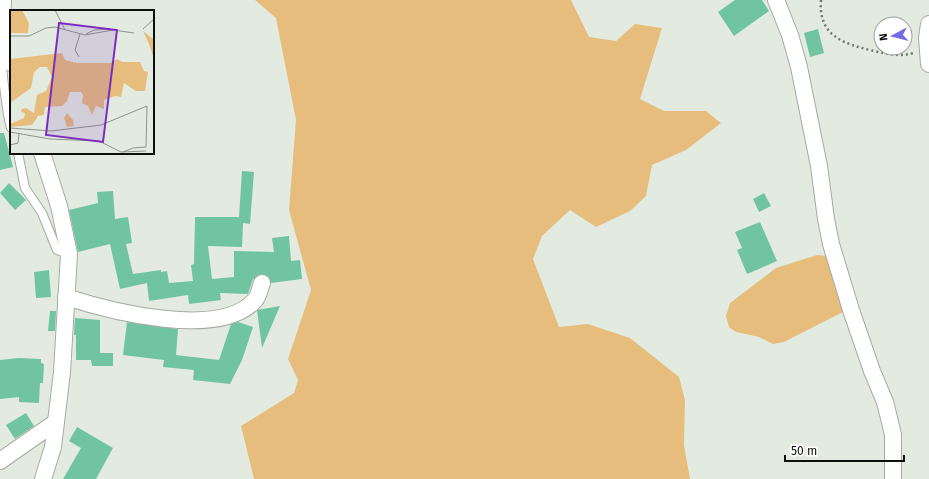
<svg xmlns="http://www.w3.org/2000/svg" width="929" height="479" font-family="'Fira Sans',sans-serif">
	<rect width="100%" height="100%" fill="#e3ebe0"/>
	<!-- green -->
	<g fill="#e7bd7e">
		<path d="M255,0h316l18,37 27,4 19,-17 27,4 -22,71 24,12h42l15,12 -35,27 -34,15 -6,31 -16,15 -34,16 -26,-17 -28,26 -9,23 26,68 29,-3 42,14 49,39 6,23 -1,45 6,34h-436l-13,-53 53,-33 4,-13 -10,-21 23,-69 -22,-80 7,-90 -20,-102z"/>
		<path d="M817,255l11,1 15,56 -59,30 -11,2 -14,-7 -23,-5 -7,-5 -3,-11 4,-13 46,-35z"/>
	</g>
	<!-- building -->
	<g fill="#71c4a1">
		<path d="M735,0h27l7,11 -35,25 -16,-24z"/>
		<path d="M818,29l6,24 -14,4 -6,-24z"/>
		<path d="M0,133h4l9,34 -13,3z"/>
		<path d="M242,171l12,1 -4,52 -7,-1 -1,24 -34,-1 4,33 22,-2v-26l40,1 -2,-14 17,-2 2,25 9,-1 2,19 -31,4 -2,-6 -8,-3 -8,5 -5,15 -28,-1 1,7 -32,4 -1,-9 -39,6 -2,-18 -27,6 -10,-45 -32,8 -9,-42 29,-7 -1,-11 16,-1 2,28 13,-2 4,26 -6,1 7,30 28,-4v2l6,-1 2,12 24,-2 -2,-16 3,-1 1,-47h44z"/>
		<path d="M9,183l17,17 -11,10 -15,-17z"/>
		<path d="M764,193l7,13 -12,6 -6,-13z"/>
		<path d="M760,222l17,39 -30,13 -10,-24 5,-2 -7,-16z"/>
		<path d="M49,270l2,27 -15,1 -2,-26z"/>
		<path d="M280,306l-18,42 -5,-38z"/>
		<path d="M50,311h6l-1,20h-7z"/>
		<path d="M75,314v4l25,2v33h13v13h-21l-1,-6h-15v-25h-2z"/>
		<path d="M127,322l51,7 -2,26 43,5 12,-36 7,-2 15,5 -11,33 -12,24 -37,-4 1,-10 -31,-3 1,-7 -41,-5z"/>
		<path d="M19,358l22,1v4l3,1 -1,19h-3l-1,20 -20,-1v-5l-19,2v-39z"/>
		<path d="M26,413l8,13 -19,13 -9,-14z"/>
		<path d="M77,427l36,21 -17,31h-33l18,-31 -12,-7z"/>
	</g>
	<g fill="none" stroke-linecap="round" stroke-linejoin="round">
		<!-- service casing -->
		<g stroke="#a4aca1" stroke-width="10">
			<g id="service">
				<path d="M2,48c-2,13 5,66 9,80"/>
				<path d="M18,153l7,35 17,25 15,37 12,4"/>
			</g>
		</g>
		<!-- minor casing -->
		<g stroke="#a4aca1" stroke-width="18">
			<g id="minor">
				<path d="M3,0l-1,31 9,32"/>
				<path d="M776,0l14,35 9,32 20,99 7,53 5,25 20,66 21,61 13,31 5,20 3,13v44"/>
				<path d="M929,24l-2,14 2,26"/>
				<path d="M42,153l17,53 10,48 -7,118 -9,75 -10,32"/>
				<path d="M66,297c43,14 155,43 189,3 4,-4 5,-12 7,-17"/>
				<path d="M0,461l56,-39"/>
			</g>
		</g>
		<!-- path -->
		<path stroke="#727770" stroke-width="2.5" stroke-dasharray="2 3" stroke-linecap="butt" d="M821,0c-3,37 24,44 53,51 14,3 26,6 40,2"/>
		<!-- service -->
		<use href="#service" stroke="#fff" stroke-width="8"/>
		<!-- minor -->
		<use href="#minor" stroke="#fff" stroke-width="16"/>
	</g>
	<!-- overview -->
	<g transform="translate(10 10)">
		<rect width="144" height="144" fill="#e3ebe0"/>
		<path d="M0,0h12l7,13 -1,10h-18zM133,21l11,9v19l-5,-15zM52,43l3,7 12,3h34l6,-4 5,3h18l4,9 4,1 -3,19h-9l-12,-8 -3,14 -6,-1 -11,4v9l-8,-3 -4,9 -4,-9 -6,-3 1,-8 -2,-3h-11l-3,9 -5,5 -17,1 -1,8 -6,1 -6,9 -22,2v-3l14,-6 1,-5 -4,-1 1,-3 4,-1 8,5 3,-18 9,-4 6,-14 -5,-10h-7l-6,5 -3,16 -21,15v-44zM57,103l6,7 1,6 -7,1 -3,-9z" fill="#e7bd7e"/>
		<path fill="none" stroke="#8d938b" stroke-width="1" d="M45,0l10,20M133,19l11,-10M76,24l8,-4 16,-1M0,26h19l17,-8 9,-1 30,8 28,-5 21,3M69,47l-4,-7 5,-16M0,118l41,3 50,-6 46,-19 -1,41 -13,1 -10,4M0,122l40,7 49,2 22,11 25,-1M0,135l8,-2 1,-9"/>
		<path fill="#7b2cbf" fill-opacity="0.15" stroke="#7b2cbf" stroke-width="2" d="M49,13l58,7 -14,112 -57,-7z"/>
		<rect width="144" height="144" fill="none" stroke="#0c0f0b" stroke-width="2"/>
	</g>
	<!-- north arrow -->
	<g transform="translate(893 36) rotate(263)"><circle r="19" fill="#ffffff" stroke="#9e9f9d"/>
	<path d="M0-3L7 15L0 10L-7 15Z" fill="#726be6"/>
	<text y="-6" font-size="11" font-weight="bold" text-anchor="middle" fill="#0c0f0b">N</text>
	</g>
	<!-- scale -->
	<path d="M785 455v6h119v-6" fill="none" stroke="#0c0f0b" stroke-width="2"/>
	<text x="791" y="455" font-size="12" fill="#0c0f0b" stroke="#ffffff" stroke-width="3" paint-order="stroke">50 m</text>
</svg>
